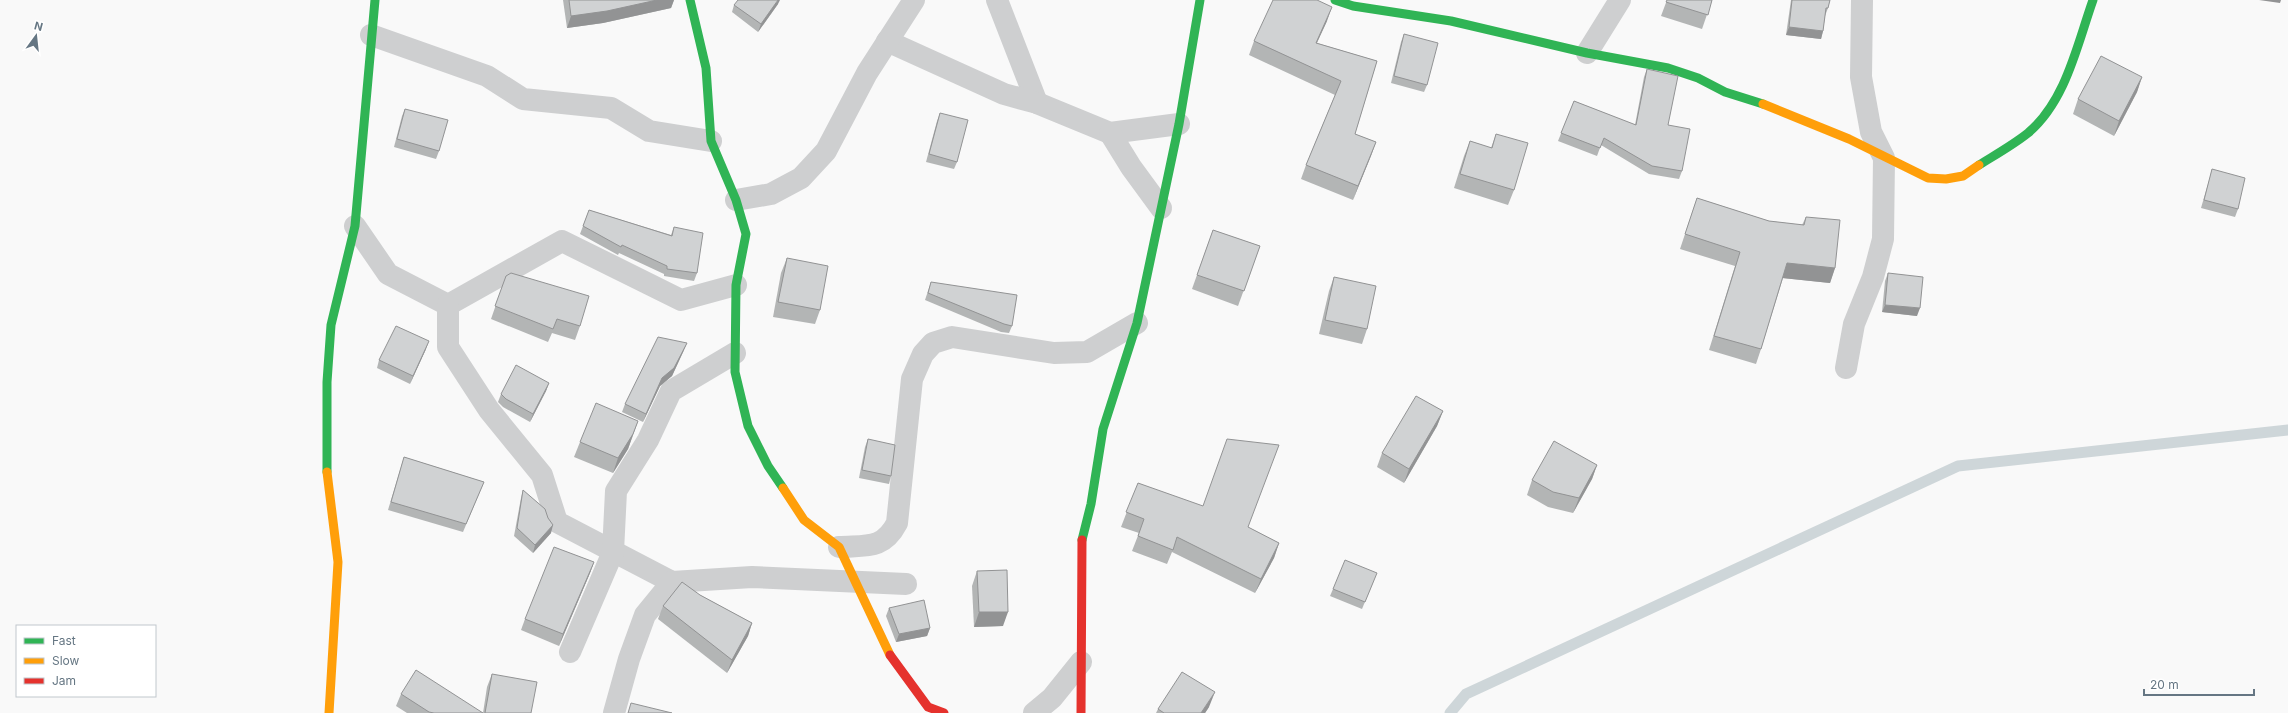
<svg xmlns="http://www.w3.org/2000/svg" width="2288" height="713" font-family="Inter,sans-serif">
	<rect width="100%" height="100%" fill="#f9f9f9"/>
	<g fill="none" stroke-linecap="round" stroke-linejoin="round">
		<!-- stream -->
		<path stroke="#ced6d9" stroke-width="11" d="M1450,713l16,-19 492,-228 330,-36"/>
		<!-- street -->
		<g stroke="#cecfd0" stroke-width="22">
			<path d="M997,0l40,103"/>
			<path d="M371,35l116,41 36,23 88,9 38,23 62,10"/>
			<path d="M887,41l117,53 33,9 73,30 69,-9"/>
			<path d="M1587,53l33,-53"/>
			<path d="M1110,133l21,34 30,41"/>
			<path d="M736,200l35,-6 30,-16 25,-27 41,-78 47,-73"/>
			<path d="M355,226l33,48 60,31 114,-64 119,59 55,-15"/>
			<path d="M448,305v42l41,63 53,65 15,47 115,60 80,-5 154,7"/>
			<path d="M1846,368l8,-44 19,-47 10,-38 1,-81 -13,-26 -10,-55 1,-77"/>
			<path d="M839,547c27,-2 44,3 58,-24l15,-144 11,-25 10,-11 19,-6 102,16 33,-1 50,-29"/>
			<path d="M570,652l43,-100 3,-61 32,-51 23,-49 64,-38"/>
			<path d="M614,713l15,-54 16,-44 27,-33"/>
			<path d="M1034,713l18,-15 29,-36"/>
		</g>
		<!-- fast -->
		<g stroke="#30b455" stroke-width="9">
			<path d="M690,0l16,68 5,73 25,59 10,34 -10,51 -1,87 13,54 20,40 15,22"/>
			<path d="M1335,0l18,6 98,15 136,32 81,15 30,10 27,14 38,12"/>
			<path d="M1979,165c16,-10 34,-20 49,-32 38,-32 49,-88 65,-133"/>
			<path d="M327,472v-90l4,-57 24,-99 20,-226"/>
			<path d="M1082,540l9,-36 12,-75 34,-106 42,-199 21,-124"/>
		</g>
		<!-- slow -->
		<g stroke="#ff9f0a" stroke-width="9">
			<path d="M1763,104l86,35 79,39 18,1 17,-3 16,-11"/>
			<path d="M327,472l11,90 -9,151"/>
			<path d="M783,488l21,32 35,27 51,108"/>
		</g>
		<!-- jam -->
		<g stroke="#e5322d" stroke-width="9">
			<path d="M890,655l38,52 16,6"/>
			<path d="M1081,713l1,-173"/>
		</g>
	</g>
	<!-- wall -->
	<g fill="#b3b5b5">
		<path d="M563,0h111l-3,8 -68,15 -36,5z"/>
		<path d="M1667,0h45l-10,29 -41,-13z"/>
		<path d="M1791,0h39l-2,8 -3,8 -2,15 -2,8 -35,-4z"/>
		<path d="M778,4l-20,28 -26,-20 2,-7z"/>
		<path d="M1327,21l-10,22 60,18 -22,73 21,8 -23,58 -52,-21 5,-14 29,-70 -86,-40 5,-14z"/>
		<path d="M1404,34l23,51 -3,7 -33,-9 10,-41z"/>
		<path d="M1647,69l21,56 14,46 -3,8 -30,-5 -48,-29 -4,11 -39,-15 16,-40 61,24 9,-48z"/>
		<path d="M2142,77l-5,15 -23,44 -41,-22 5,-15z"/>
		<path d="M405,109l34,42 -3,8 -42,-12 8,-31z"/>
		<path d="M940,113l17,49 -3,7 -28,-7 11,-41z"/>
		<path d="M1496,134l18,56 -6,15 -54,-17 10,-32 6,-15 21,7z"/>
		<path d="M2212,169l26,40 -3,8 -34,-9 9,-31z"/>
		<path d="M1697,198l72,23 33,4 4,-8 29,51 -5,15 -47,-5 -22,71 -5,15 -47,-14 26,-84 -55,-17z"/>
		<path d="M589,210l82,25 3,-8 23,46 -3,8 -30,-5v-2l-45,-21 -1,2 -38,-21z"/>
		<path d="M1213,230l47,16 -22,60 -46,-17z"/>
		<path d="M787,258l33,52 -5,14 -42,-7 8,-44z"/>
		<path d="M1888,273l29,43 -35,-4 3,-31z"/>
		<path d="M506,276l74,50 -5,14 -23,-7 -4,9 -57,-23z"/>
		<path d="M1334,277l33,52 -5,15 -43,-10 10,-43z"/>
		<path d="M931,282l81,44 -3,7 -8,-1 -76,-32z"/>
		<path d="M426,349l-16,35 -33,-16 2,-8z"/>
		<path d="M684,350l-12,26 -12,10 -17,36 -21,-10 3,-8z"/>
		<path d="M549,383l-3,8 -16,31 -27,-15 -5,-5 3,-8z"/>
		<path d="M1443,411l-6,15 -33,57 -27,-16 5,-14z"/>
		<path d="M633,435l-5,14 -15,24 -39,-16 6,-15z"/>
		<path d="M868,439l23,37 -2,8 -30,-6 6,-31z"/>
		<path d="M404,457l80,25 -21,50 -75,-22z"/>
		<path d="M1597,465l-5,14 -19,34 -25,-6 -21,-12 5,-15z"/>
		<path d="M1138,483l110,44 31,16 -5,15 -19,35 -83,-41 -5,12 -35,-13 7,-18 -18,-6z"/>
		<path d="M523,490l28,43 -18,20 -19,-17 7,-38z"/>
		<path d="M594,562l-4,11 -31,73 -38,-16 4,-11z"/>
		<path d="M977,571l26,55 -29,1 -2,-41z"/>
		<path d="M1374,580l-12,29 -32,-13 3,-7z"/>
		<path d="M700,595l52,28 -4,13 -21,37 -69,-54 5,-13z"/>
		<path d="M889,608l41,20 -3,8 -31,6 -10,-26z"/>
		<path d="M492,674l39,39h-124l-11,-7 5,-12 82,19 4,-26z"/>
		<path d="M1209,707l-4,6h-49l2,-4z"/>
	</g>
	<!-- shaded-wall -->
	<g fill="#929394">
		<path d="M657,0h17l-3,8 -68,15 -36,5 4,-12z"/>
		<path d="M778,0h2l-2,4 -20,28 3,-8z"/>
		<path d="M2259,0h22l-1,3z"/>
		<path d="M1332,7l-5,14 -17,36 6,-14z"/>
		<path d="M1789,27l34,4 -2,8 -35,-4z"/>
		<path d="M2142,77l-5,15 -23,44 5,-15z"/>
		<path d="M1376,142l-5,14 -18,44 5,-14z"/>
		<path d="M1787,263l48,5 -5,15 -48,-5z"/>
		<path d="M1885,305l35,3 -3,8 -35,-4z"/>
		<path d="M429,341l-3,8 -16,35 3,-8z"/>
		<path d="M687,343l-3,7 -12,26 -12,10 -17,36 3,-8 16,-36z"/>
		<path d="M549,383l-3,8 -16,31 3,-8z"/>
		<path d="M1443,411l-6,15 -33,57 5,-14z"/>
		<path d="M638,421l-10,28 -15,24 5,-15z"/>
		<path d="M1597,465l-5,14 -19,34 6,-15z"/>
		<path d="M553,525l-2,8 -18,20 2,-8z"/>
		<path d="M1279,543l-5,15 -19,35 6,-14z"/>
		<path d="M594,562l-4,11 -31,73 4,-12z"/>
		<path d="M979,612h29l-5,14 -29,1z"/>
		<path d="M752,623l-4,13 -21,37 5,-13z"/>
		<path d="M930,628l-3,8 -31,6 3,-8z"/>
		<path d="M1215,692l-6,15 -4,6h-4z"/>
	</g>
	<!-- building -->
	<g fill="#d0d2d3" stroke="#929394">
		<path d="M569,0h88l-50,11 -36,5z"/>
		<path d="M738,0h40l-17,24 -27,-19z"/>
		<path d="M1273,0h44l15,7 -16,36 61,18 -22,73 21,8 -18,44 -52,-21 35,-84 -87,-40z"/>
		<path d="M1667,0h45l-4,15 -42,-13z"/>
		<path d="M1792,0h38l-2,8h-2l-3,23 -34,-4z"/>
		<path d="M1404,34l34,9 -11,42 -33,-9z"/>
		<path d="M2101,56l41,21 -23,44 -41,-22z"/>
		<path d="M1647,69l31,7 -10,49 22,4 -8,42 -30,-5 -48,-28 -4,10 -39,-15 13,-32 62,24z"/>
		<path d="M405,109l43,11 -9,31 -42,-12z"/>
		<path d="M940,113l28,7 -11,42 -28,-8z"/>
		<path d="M1496,134l32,9 -14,47 -54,-16 10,-33 22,7z"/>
		<path d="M2212,169l33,9 -7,31 -34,-9z"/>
		<path d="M1697,198l72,23 35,4 2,-8 34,3 -5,48 -48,-5 -26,86 -47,-13 26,-84 -55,-18z"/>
		<path d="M589,210l83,26 2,-9 29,6 -6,40 -30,-4v-3l-45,-21 -1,2 -38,-21z"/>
		<path d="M1213,230l47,16 -16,45 -47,-16z"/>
		<path d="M787,258l41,8 -8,44 -42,-8z"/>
		<path d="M511,273l78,23 -9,30 -23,-7 -4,10 -58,-23 11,-30z"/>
		<path d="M1888,273l35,4 -3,31 -35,-3z"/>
		<path d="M1334,277l42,9 -9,43 -42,-9z"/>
		<path d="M931,282l86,13 -5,31 -8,-2 -76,-31z"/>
		<path d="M396,326l33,15 -16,35 -34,-16z"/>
		<path d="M658,337l29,6 -13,25 -12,10 -16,36 -21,-10z"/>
		<path d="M516,365l33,18 -16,31 -27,-15 -5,-5z"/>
		<path d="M1416,396l27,15 -34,58 -27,-16z"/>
		<path d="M596,403l42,18 -5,13 -15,24 -38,-16z"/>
		<path d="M868,439l27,6 -4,31 -29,-6z"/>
		<path d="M1227,439l52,6 -31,82 31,16 -18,36 -84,-42 -4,13 -35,-14 6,-17 -18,-7 12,-29 65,23z"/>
		<path d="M1554,441l43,24 -18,33 -26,-6 -21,-12z"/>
		<path d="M404,457l80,25 -18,42 -75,-22z"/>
		<path d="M523,490l22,19 3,9 5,7 -18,20 -18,-17z"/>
		<path d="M554,547l40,15 -31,72 -38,-15z"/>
		<path d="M1345,560l32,13 -12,29 -32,-13z"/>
		<path d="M1007,570l1,42h-29l-2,-41z"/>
		<path d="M682,582l18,13 52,28 -20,37 -69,-54z"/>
		<path d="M924,600l6,28 -31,6 -10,-26z"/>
		<path d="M416,670l67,43h-49l-5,-1 -28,-18z"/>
		<path d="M1182,672l33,20 -14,21h-37l-6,-4z"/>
		<path d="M492,674l45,8 -6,31h-46z"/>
		<path d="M631,703l41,10h-44z"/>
	</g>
	<!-- legend -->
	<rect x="16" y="625" width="140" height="72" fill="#ffffff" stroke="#c1c8cd"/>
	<rect x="24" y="638" width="20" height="6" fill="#30b455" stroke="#c1c8cd"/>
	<text x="52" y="645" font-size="12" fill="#657683">Fast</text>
	<rect x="24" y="658" width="20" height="6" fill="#ff9f0a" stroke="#c1c8cd"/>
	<text x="52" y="665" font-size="12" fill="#657683">Slow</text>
	<rect x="24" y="678" width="20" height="6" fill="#e5322d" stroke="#c1c8cd"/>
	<text x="52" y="685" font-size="12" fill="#657683">Jam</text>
	<!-- north arrow -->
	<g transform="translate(36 36) rotate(15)" stroke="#ffffff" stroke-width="3" paint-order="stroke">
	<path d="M0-3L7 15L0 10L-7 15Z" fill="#657683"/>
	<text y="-6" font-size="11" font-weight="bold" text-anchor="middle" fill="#657683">N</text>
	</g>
	<!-- scale -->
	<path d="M2144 689v6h110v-6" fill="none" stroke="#657683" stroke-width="2"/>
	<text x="2150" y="689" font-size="12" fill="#657683" stroke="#ffffff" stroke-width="3" paint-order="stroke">20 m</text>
</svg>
